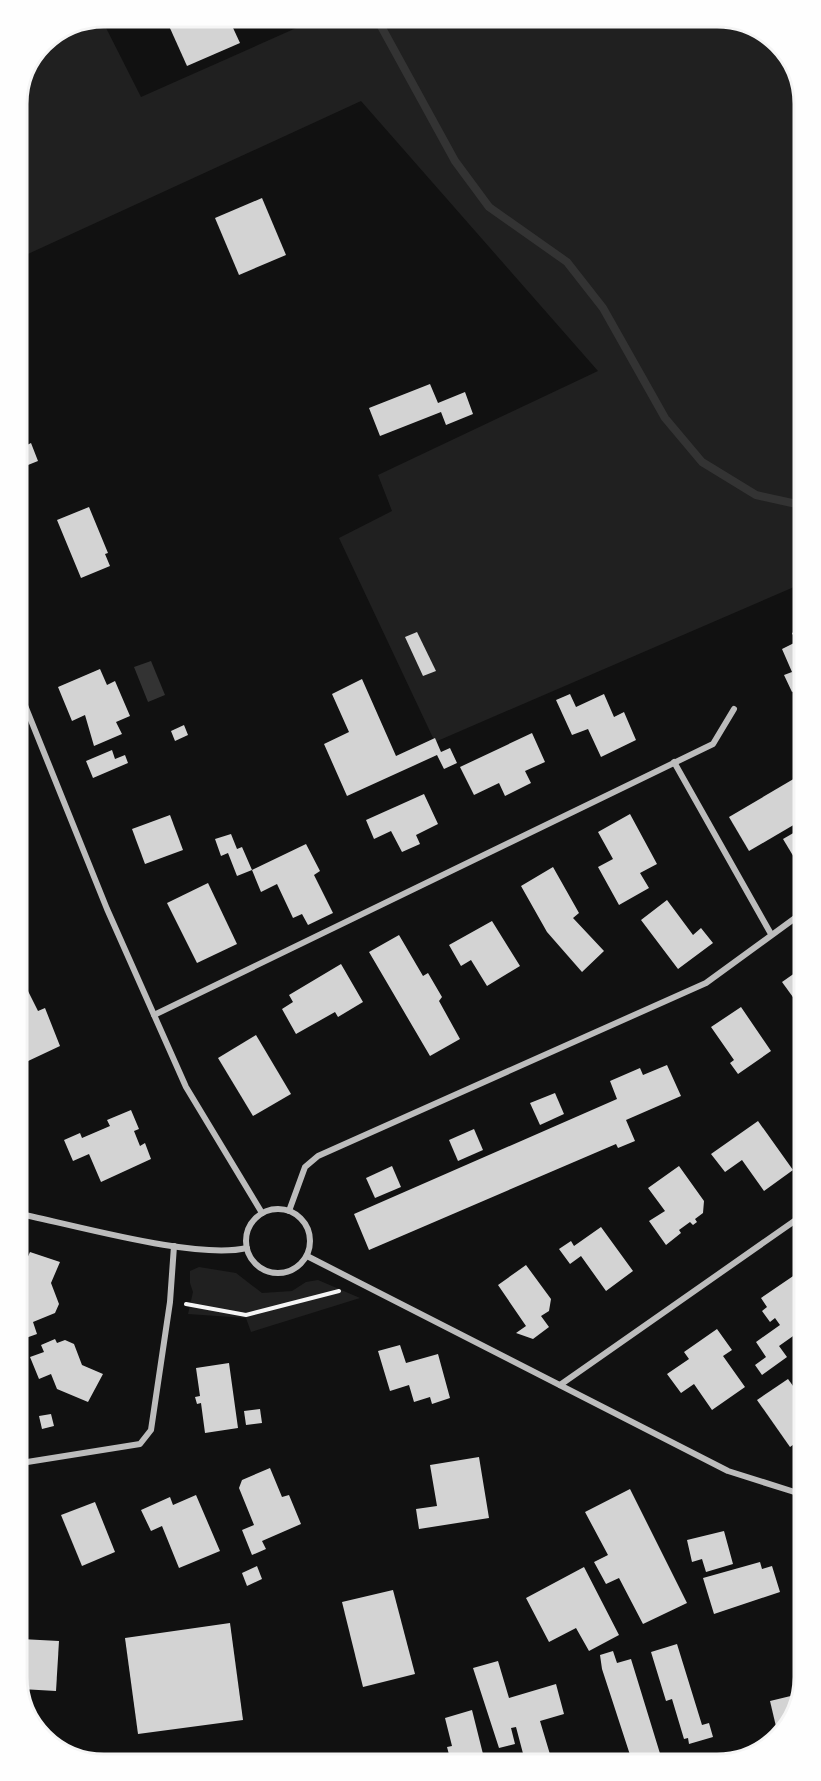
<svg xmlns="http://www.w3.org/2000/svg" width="821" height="1781" font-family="'DM Sans',sans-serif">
	<rect width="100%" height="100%" fill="#111"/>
	<!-- green -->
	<g fill="#202020">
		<path d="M321,17h402l47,17 30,41 1,509 -366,158 -96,-204 53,-27 -14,-36 220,-104 -237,-270 -344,158v-161l23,-51 61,-29 40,79z"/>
		<path d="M199,1267l37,6 26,20 30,-2 14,-9 12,-2 42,18 -109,34 -5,-14 -58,-4 5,-22 -3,-9v-12z"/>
	</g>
	<!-- water -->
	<path fill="#333" d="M151,661l14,34 -17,7 -14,-35z"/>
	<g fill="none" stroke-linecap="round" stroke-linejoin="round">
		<!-- stream -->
		<path stroke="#333" stroke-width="8" d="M376,17l79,144 34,46 78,55 36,46 62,110 37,44 54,33 45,10"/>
	</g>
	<!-- building -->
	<g fill="#d3d3d3">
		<path d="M165,17h63l12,26 -53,23z"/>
		<path d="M262,198l24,57 -47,20 -24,-57z"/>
		<path d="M430,384l8,19 27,-11 8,22 -27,11 -5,-13 -61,24 -11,-28z"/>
		<path d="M18,429l7,17 6,-3 7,18 -20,8z"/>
		<path d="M89,507l19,46 -3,1 5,12 -29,12 -24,-58z"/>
		<path d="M801,628l1,60 -10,4 -8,-17 8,-3 -10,-23 14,-7 -4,-9z"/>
		<path d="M417,632l19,39 -13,5 -18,-39z"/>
		<path d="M100,669l7,16 8,-4 15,35 -14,6 6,12 -28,12 -9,-31 -13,6 -14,-34z"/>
		<path d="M362,679l34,77 39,-18 6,14 9,-4 7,15 -13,6 -7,-14 -90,41 -23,-52 25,-12 -17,-38z"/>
		<path d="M570,694l6,13 28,-13 10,23 10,-5 12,28 -35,17 -13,-28 -16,6 -16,-35z"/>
		<path d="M184,725l4,10 -13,6 -4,-10z"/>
		<path d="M532,733l13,29 -20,9 6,12 -26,13 -6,-13 -25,12 -14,-28z"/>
		<path d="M112,750l3,9 10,-4 3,8 -35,15 -7,-17z"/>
		<path d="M802,774v46l-53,31 -20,-34z"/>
		<path d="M424,794l14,30 -22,11 4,9 -18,8 -11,-21 -17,8 -8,-19z"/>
		<path d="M630,814l27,50 -17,9 9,15 -30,17 -21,-38 15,-8 -15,-27z"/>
		<path d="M170,815l13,35 -38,14 -13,-35z"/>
		<path d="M802,828v27l-7,4 -12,-20z"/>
		<path d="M231,834l6,15 5,-2 10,23 -15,6 -9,-23 -7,3 -6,-17z"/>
		<path d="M306,844l14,27 -6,4 19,38 -25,12 -6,-11 -9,4 -16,-34 -16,8 -9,-22z"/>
		<path d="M553,867l26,46 -6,5 31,33 -22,21 -35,-40 -26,-46z"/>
		<path d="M208,883l29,61 -40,19 -30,-60z"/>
		<path d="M667,900l26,35 8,-7 12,15 -35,26 -37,-49z"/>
		<path d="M492,921l28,45 -33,20 -16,-26 -10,6 -12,-21z"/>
		<path d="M399,935l24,41 5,-3 14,24 -3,4 21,38 -30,17 -61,-104z"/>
		<path d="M341,964l22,38 -25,15 -3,-5 -39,22 -14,-25 11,-7 -4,-7z"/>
		<path d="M802,968l1,43 -21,-29z"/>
		<path d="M24,983l14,28 7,-3 15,38 -34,16 -7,-14v-63z"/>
		<path d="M741,1007l30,44 -33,23 -8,-11 4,-3 -23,-33z"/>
		<path d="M256,1035l35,59 -38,22 -35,-58z"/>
		<path d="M667,1065l14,31 -55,24 9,21 -17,7 -2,-4 -247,106 -15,-36 263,-115 -7,-18 30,-13 3,7z"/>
		<path d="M555,1093l9,21 -24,11 -10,-22z"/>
		<path d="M131,1110l8,19 -5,2 6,15 5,-3 6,16 -50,23 -12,-28 -16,7 -9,-21 16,-7 2,5 28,-12 -3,-6z"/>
		<path d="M758,1121l35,49 -29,21 -22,-31 -17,12 -14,-18z"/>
		<path d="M474,1129l9,21 -25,11 -9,-21z"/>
		<path d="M392,1166l9,21 -26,11 -9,-20z"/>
		<path d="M679,1166l25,35 -1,12 -8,6 2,3 -4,3 -3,-3 -11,8 2,3 -15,12 -17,-24 16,-10 -17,-23z"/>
		<path d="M601,1227l32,44 -27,20 -25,-35 -11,8 -11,-15 12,-8 3,5z"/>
		<path d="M30,1252l30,10 -9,21 8,21 -4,9 -22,9 4,12 -14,5 -3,-7v-27l4,-2 -4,-11v-18z"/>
		<path d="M526,1265l25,34 -2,12 -8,5 8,11 -16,12 -17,-6 10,-7 -28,-41z"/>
		<path d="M802,1270l1,59 -24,17 8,11 -25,18 -7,-10 11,-8 -10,-15 24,-17 -5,-7 -5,4 -8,-11 5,-4 -6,-9z"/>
		<path d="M717,1329l15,21 -9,6 22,31 -33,23 -18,-26 -13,9 -14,-19 22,-15 -5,-7z"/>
		<path d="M55,1339l2,4 8,-3 9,4 8,21 21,9 -15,28 -31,-13 -6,-15 -12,5 -9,-22 14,-5 -3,-7z"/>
		<path d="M400,1345l6,18 32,-9 12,44 -18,6 -2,-7 -16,5 -5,-17 -19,6 -12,-40z"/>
		<path d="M229,1363l9,65 -33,5 -4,-30 -4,1 -2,-7 5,-1 -4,-28z"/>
		<path d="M788,1379l16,22v36l-14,10 -33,-47z"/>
		<path d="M260,1409l2,14 -16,2 -2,-14z"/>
		<path d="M51,1414l3,12 -12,3 -3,-13z"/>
		<path d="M479,1457l10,61 -70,11 -3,-20 21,-3 -7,-41z"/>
		<path d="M270,1468l12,29 7,-2 12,29 -39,17 4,8 -14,6 -10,-25 12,-5 -15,-37 3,-8z"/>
		<path d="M630,1489l57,114 -44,21 -24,-46 -13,6 -12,-22 14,-7 -23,-43z"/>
		<path d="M196,1495l24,56 -41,17 -17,-42 -11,5 -10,-21 29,-13 3,8z"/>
		<path d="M95,1502l20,50 -33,14 -21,-51z"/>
		<path d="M724,1531l9,33 -27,8 -4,-13 -10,3 -5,-22z"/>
		<path d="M760,1562l2,7 10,-3 8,26 -66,22 -11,-36z"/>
		<path d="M257,1566l5,13 -15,7 -5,-13z"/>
		<path d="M584,1567l35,68 -30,16 -13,-23 -27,14 -23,-44z"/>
		<path d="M393,1590l22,84 -52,13 -21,-85z"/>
		<path d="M230,1623l13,97 -105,14 -13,-96z"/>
		<path d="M21,1639l38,2 -3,50 -35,-2z"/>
		<path d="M677,1644l25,81 7,-2 4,14 -24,7 -1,-6 -4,1 -12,-40 -6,2 -15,-49z"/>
		<path d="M613,1651l4,12 14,-4 31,101 -30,1 -30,-92 -2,-14z"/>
		<path d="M498,1661l11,37 47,-14 8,30 -24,7 12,40h-27l-9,-34 -5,1 4,16 -16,4 -26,-80z"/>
		<path d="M799,1694l-9,32 -12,9 -8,-34z"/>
		<path d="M472,1710l13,52h-34l-4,-15 5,-1 -7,-28z"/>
	</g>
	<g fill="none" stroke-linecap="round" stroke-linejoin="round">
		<!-- path -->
		<path stroke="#f5f5f5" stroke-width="4" d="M186,1304l60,11 93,-24"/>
		<!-- minor -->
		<g stroke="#bcbcbc" stroke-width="6">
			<path d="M18,688l89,221 79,178 76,126"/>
			<path d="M674,762l97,172"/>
			<path d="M154,1015l559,-271 21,-35"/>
			<circle cx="278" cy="1241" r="32"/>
			<path d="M289,1211l16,-44 13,-11 388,-173 96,-70"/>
			<path d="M20,1214c55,11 176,46 227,34"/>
			<path d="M307,1256l421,215 76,24"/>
			<path d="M560,1385l243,-170"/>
			<path d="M21,1463l119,-19 11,-14 19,-128 4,-56"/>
		</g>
	</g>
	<!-- crop -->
	<path d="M0 0H821V1781H0ZM104 27H717A77 77 0 0 1 794 104V1677A77 77 0 0 1 717 1754H104A77 77 0 0 1 27 1677V104A77 77 0 0 1 104 27Z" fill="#fefefe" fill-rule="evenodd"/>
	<path fill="none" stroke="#f5f5f5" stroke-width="3" d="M104 27H717A77 77 0 0 1 794 104V1677A77 77 0 0 1 717 1754H104A77 77 0 0 1 27 1677V104A77 77 0 0 1 104 27Z"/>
</svg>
